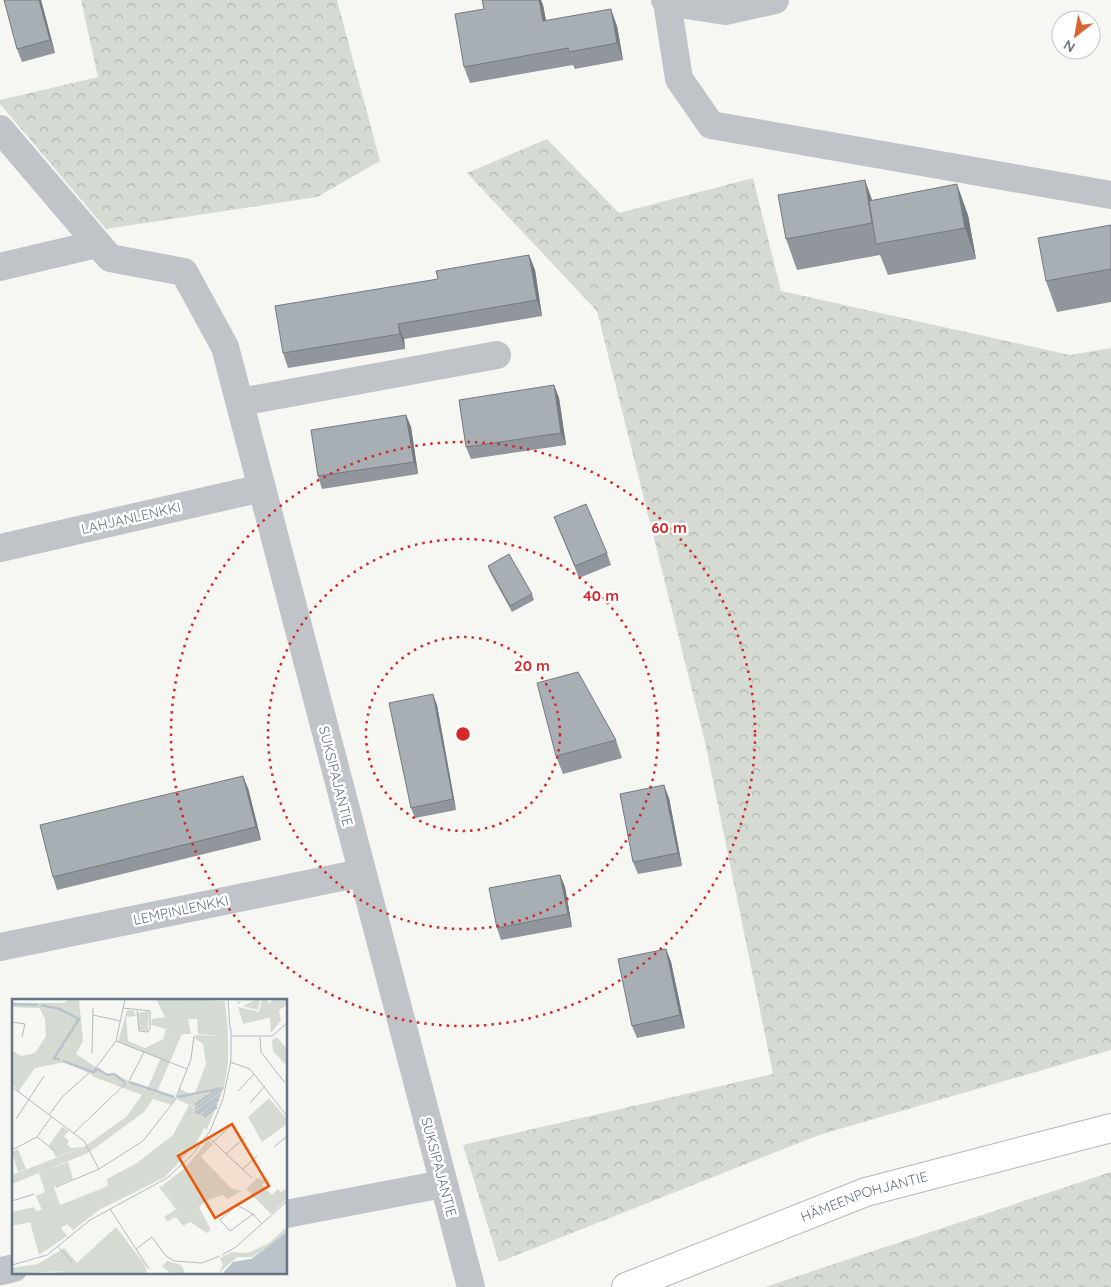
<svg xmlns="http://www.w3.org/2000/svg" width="1111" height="1287" font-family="Quicksand,sans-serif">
	<defs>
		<pattern id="forest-crowns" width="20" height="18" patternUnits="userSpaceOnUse" patternTransform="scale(1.25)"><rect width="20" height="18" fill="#d5dbd3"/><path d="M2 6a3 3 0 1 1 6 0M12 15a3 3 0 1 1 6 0" fill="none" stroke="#b1b6b1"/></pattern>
	</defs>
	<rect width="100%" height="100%" fill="#f6f6f3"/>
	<!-- forest -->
	<g fill="url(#forest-crowns)">
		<path d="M81,0h256l43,161 -63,36 -211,32 -106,-125v-4l98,-23z"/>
		<path d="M547,139l72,74 134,-35 28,113 289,64 41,-7v702l-292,85 -320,127 -36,-117 310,-71 -68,-332 -108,-431 -130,-138z"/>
		<path d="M1111,1172v115h-346z"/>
	</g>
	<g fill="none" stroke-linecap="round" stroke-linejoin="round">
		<!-- major casing -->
		<g stroke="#b3b7bb" stroke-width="30">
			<g id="major">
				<path id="s1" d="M626,1287l240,-95 245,-64"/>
			</g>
		</g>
		<!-- minor -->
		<g stroke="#c0c3c7" stroke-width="28">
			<path d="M665,0l2,2 58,9 50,-11"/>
			<path d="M667,2l12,77 32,46 400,70"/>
			<path d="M0,129l110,129 74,14 41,75 246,940"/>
			<path d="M0,267l97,-23"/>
			<path d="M240,402l257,-47"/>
			<path d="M0,548l262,-60"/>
			<path d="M0,947l361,-74"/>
			<path d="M286,1214l157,-30"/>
			<path d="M2,1271l12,-3"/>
		</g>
		<!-- major -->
		<use href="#major" stroke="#fff" stroke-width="28"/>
	</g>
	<!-- wall -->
	<g fill="#90969b">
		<path d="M41,0l14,53 -33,9 -5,-13z"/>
		<path d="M482,0h59l2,5 3,15 71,6 6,34 -48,9 -2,-4 -103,18 -6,-16 20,-58z"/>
		<path d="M872,200l96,15 8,44 -88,16 -8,-20 -83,15 -11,-31z"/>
		<path d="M1111,225v77l-54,10 -11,-31z"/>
		<path d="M529,255l6,15 7,46 -138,23 1,10 -117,19 -5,-15z"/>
		<path d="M554,385l5,13 7,47 -95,14 -5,-12z"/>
		<path d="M406,415l5,12 7,47 -96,15 -4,-13z"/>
		<path d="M554,517l53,36 4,12 -32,13z"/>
		<path d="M488,566l44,28 2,6 -22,12 -22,-40z"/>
		<path d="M437,705l19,105 -41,8 -4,-10z"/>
		<path d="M616,740l6,18 -59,16 -7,-18z"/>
		<path d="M248,788l13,52 -204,50 -4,-13z"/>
		<path d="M669,798l13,68 -44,8 -5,-12z"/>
		<path d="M560,875l5,12 7,40 -71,13 -4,-12z"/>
		<path d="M666,949l5,13 14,66 -48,10 -5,-12z"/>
	</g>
	<!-- shaded-wall -->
	<g fill="#757a7e">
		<path d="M39,0h2l14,53 -5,-13z"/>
		<path d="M539,0h2l2,5 6,32 -6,-16z"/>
		<path d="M611,9l6,17 6,34 -6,-17z"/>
		<path d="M865,180l11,31 -4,12z"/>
		<path d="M957,184l11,31 8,44 -11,-31z"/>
		<path d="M529,255l6,15 7,46 -5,-16z"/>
		<path d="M398,324l6,15 1,10 -5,-15z"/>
		<path d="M554,385l5,13 7,47 -5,-12z"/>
		<path d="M406,415l5,12 7,47 -4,-12z"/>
		<path d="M433,694l4,11 19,105 -3,-11z"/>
		<path d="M243,776l5,12 13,52 -5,-13z"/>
		<path d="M664,785l5,13 13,68 -4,-13z"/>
		<path d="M560,875l5,12 7,40 -4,-13z"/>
		<path d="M666,949l5,13 14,66 -5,-13z"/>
	</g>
	<!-- building -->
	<g fill="#a7aeb4" stroke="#757a7e">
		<path d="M4,0h35l11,40 -33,9z"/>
		<path d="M482,0h57l4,21 68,-12 6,34 -48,9 -1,-4 -104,19 -9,-53 29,-5z"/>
		<path d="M865,180l7,43 -86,16 -8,-44z"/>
		<path d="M957,184l8,44 -89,16 -7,-43z"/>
		<path d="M1111,225v44l-65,12 -8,-43z"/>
		<path d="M529,255l8,45 -139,24 2,10 -117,19 -8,-47 163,-27 -2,-8z"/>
		<path d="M554,385l7,48 -95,14 -7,-47z"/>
		<path d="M406,415l8,47 -96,14 -7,-46z"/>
		<path d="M586,504l21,49 -32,13 -21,-49z"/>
		<path d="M509,554l23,40 -22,12 -22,-40z"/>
		<path d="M578,672l38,68 -60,16 -19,-73z"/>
		<path d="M433,694l20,105 -42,9 -22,-105z"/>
		<path d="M243,776l13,51 -203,50 -13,-52z"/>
		<path d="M664,785l14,68 -45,9 -13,-68z"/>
		<path d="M560,875l8,39 -71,14 -8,-40z"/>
		<path d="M666,949l14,66 -48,11 -14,-67z"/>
	</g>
	<!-- distance rings -->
	<g fill="none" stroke="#d62828" stroke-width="2.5" stroke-dasharray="2.5 5">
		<circle cx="463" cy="734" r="97"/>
		<circle cx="463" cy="734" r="195"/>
		<circle cx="463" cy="734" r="292"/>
	</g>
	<g text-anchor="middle" stroke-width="5" stroke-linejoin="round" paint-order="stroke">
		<!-- street labels -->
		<g font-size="14" fill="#677483" stroke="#fff">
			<text transform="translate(131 518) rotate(-13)" y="5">LAHJANLENKKI</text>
			<text transform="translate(336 776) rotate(76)" y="5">SUKSIPAJANTIE</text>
			<text transform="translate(181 910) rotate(-12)" y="5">LEMPINLENKKI</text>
			<text transform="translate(439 1167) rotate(75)" y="5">SUKSIPAJANTIE</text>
			<text dy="5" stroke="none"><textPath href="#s1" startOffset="255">HÄMEENPOHJANTIE</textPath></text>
		</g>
	</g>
	<!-- overview -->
	<g transform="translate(12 999)">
		<rect width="275" height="275" fill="#f6f6f3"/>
		<path d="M175,0h9l-8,20 3,15h-9l-27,62 -11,16 -56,41 -76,31v-9l72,-28 42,-30 22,-30zM265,38l10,12v17l-14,-15 -1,-11zM212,89l-17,41 -4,-1 2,-14 -4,-4 -25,-11 4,-10 15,7zM150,187l18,24 -12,12 -4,-5 12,-8 -17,-22zM275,228l-3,8 -32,22h-15l-5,-5 16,1 21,-10zM52,249l13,15 -13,8 -52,3v-6l26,-4z" fill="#d5dbd3"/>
		<path d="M58,0h9l4,42 -5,9 -12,-7 -1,-10 5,-16 -16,-8 -42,-2v-4h52zM144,0h31l-26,60 -43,-17 9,-32 7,1 2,5 -10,1 2,24 17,7 18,-9 3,-10 -15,-4 1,-6 13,-2zM184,0l29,2 3,31 -7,4 -23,-2 -1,-15h-9zM263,0h12v6l-8,5 2,10 -10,13 -2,-30zM137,12l-1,20 -9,-1 -1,-17zM84,68l11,8 7,-1 32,16 -4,5 -48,-18 -5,-4zM145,94l18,4 -3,8 -19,-6zM177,106l16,9v12l-9,18 -31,33 -66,33 -26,20 -6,-6 -6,4 6,8 -28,19 -9,-33 -18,4v-14l22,-5 2,4 6,-1 -6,-14 9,-4 -6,-19 29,-11 5,17 -19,8 6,18 48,-19 -1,-7 30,-16 36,-28zM50,128l7,4 -5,5 5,5 -2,3 4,4 13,-1 -28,10 -7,-12zM196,141l5,4 -12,13 30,31 10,3 -13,8 -5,-4 -16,5 -8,7 12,23 -4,3 -17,-11 -7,4 -7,-9 -6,4 10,-11 -18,-24 23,-18zM6,150l8,20 -8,3 -6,-20zM245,179l9,3 -4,4 10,10 6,-6 3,3 6,-4v11l-16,15 -25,-25zM104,228l29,38 2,9h-100l17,-3 13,-8zM220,253l5,5 -19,17 5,-9 -3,-7zM155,262l14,4 5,9h-15l-9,-8z" fill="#d5dbd3"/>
		<path d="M248,0l-2,11 -15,-4 12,-6 -14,1 -3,4 -1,-4zM250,0h4l5,8 1,10 -29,7 -5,-17 21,5zM27,8l15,2 17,8 -6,16 1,10 12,7 -2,4 20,13 -7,6 -24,-11 -30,6 -17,24 -6,-10v-31l10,5 13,-3 11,-17 -1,-17zM216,33v30l-4,26 -30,8 12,-32 -3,-20 -9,-6 2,-3 25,1zM257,99l18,21v5l-25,18 -14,-25zM112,252l11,4 3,19h-32l10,-19z" fill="#d5dbd3"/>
		<path d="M275,233v42h-65l11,-12 18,-3z" fill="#bac3c9"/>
		<path fill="none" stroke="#bac3c9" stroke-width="2.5" d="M0,5l26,1M29,6l18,4 20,10 -25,39 6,2M51,62l30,11 5,-3 9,6 7,-1 11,8M117,83l45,15M166,98l45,-9M183,106l24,-17M183,110l26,-19M183,114l25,-18M186,115l21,-15M190,116l15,-11M192,118l13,-10"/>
		<path fill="none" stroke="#b4babf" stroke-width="1" d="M216,0l2,30M111,9l27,3v18l-2,3 -9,-1 -2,-20M81,16l28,6M0,23l13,2 -3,13M219,37h41l15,-13M248,38l1,15 24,31M104,42l71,28M80,54l1,-45M218,63l20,7 37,47M83,70l21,-28 9,-42M117,82l15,-29M0,88l72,54 15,28M226,92l16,-17M238,104l15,-17M37,116l13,-18 27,-24M4,120l28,-43M62,134l52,-50M195,137l45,42M25,138l18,14M201,143l19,-17M262,148l13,-11M0,151l25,-13 14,-20M214,155l19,-17M230,171l15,-14M44,188l43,-18 44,-28 32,-41 16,-41 3,-23M0,202l22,-7M98,210l39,60M241,215l-16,-9 -17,15 10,11 23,-17 9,10M46,248l14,15M124,250l16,-12 13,18 9,6 28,2 18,-7M210,256l14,-8 51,-46M0,266l35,-10 43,-35 77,-42 26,-24 17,-23 13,-32 8,-39v-32"/>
		<path fill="#e8590c" fill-opacity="0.15" stroke="#e8590c" stroke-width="2.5" d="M220,125l37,62 -54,32 -37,-62z"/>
		<rect width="275" height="275" fill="none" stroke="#677483" stroke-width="2.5"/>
	</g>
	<circle cx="463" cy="734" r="8" fill="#d62828" stroke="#fff" stroke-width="2.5"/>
	<g font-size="15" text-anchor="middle" font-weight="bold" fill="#d62828" stroke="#fff" stroke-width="5" stroke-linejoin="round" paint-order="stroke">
		<text x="669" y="533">60 m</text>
		<text x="601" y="601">40 m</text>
		<text x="532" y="671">20 m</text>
	</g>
	<!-- north arrow -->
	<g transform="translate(1076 35) rotate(211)"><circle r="24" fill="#ffffff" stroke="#c2c7cd"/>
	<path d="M0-4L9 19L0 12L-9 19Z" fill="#d86532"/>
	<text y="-8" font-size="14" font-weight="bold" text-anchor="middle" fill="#677483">N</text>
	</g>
</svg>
